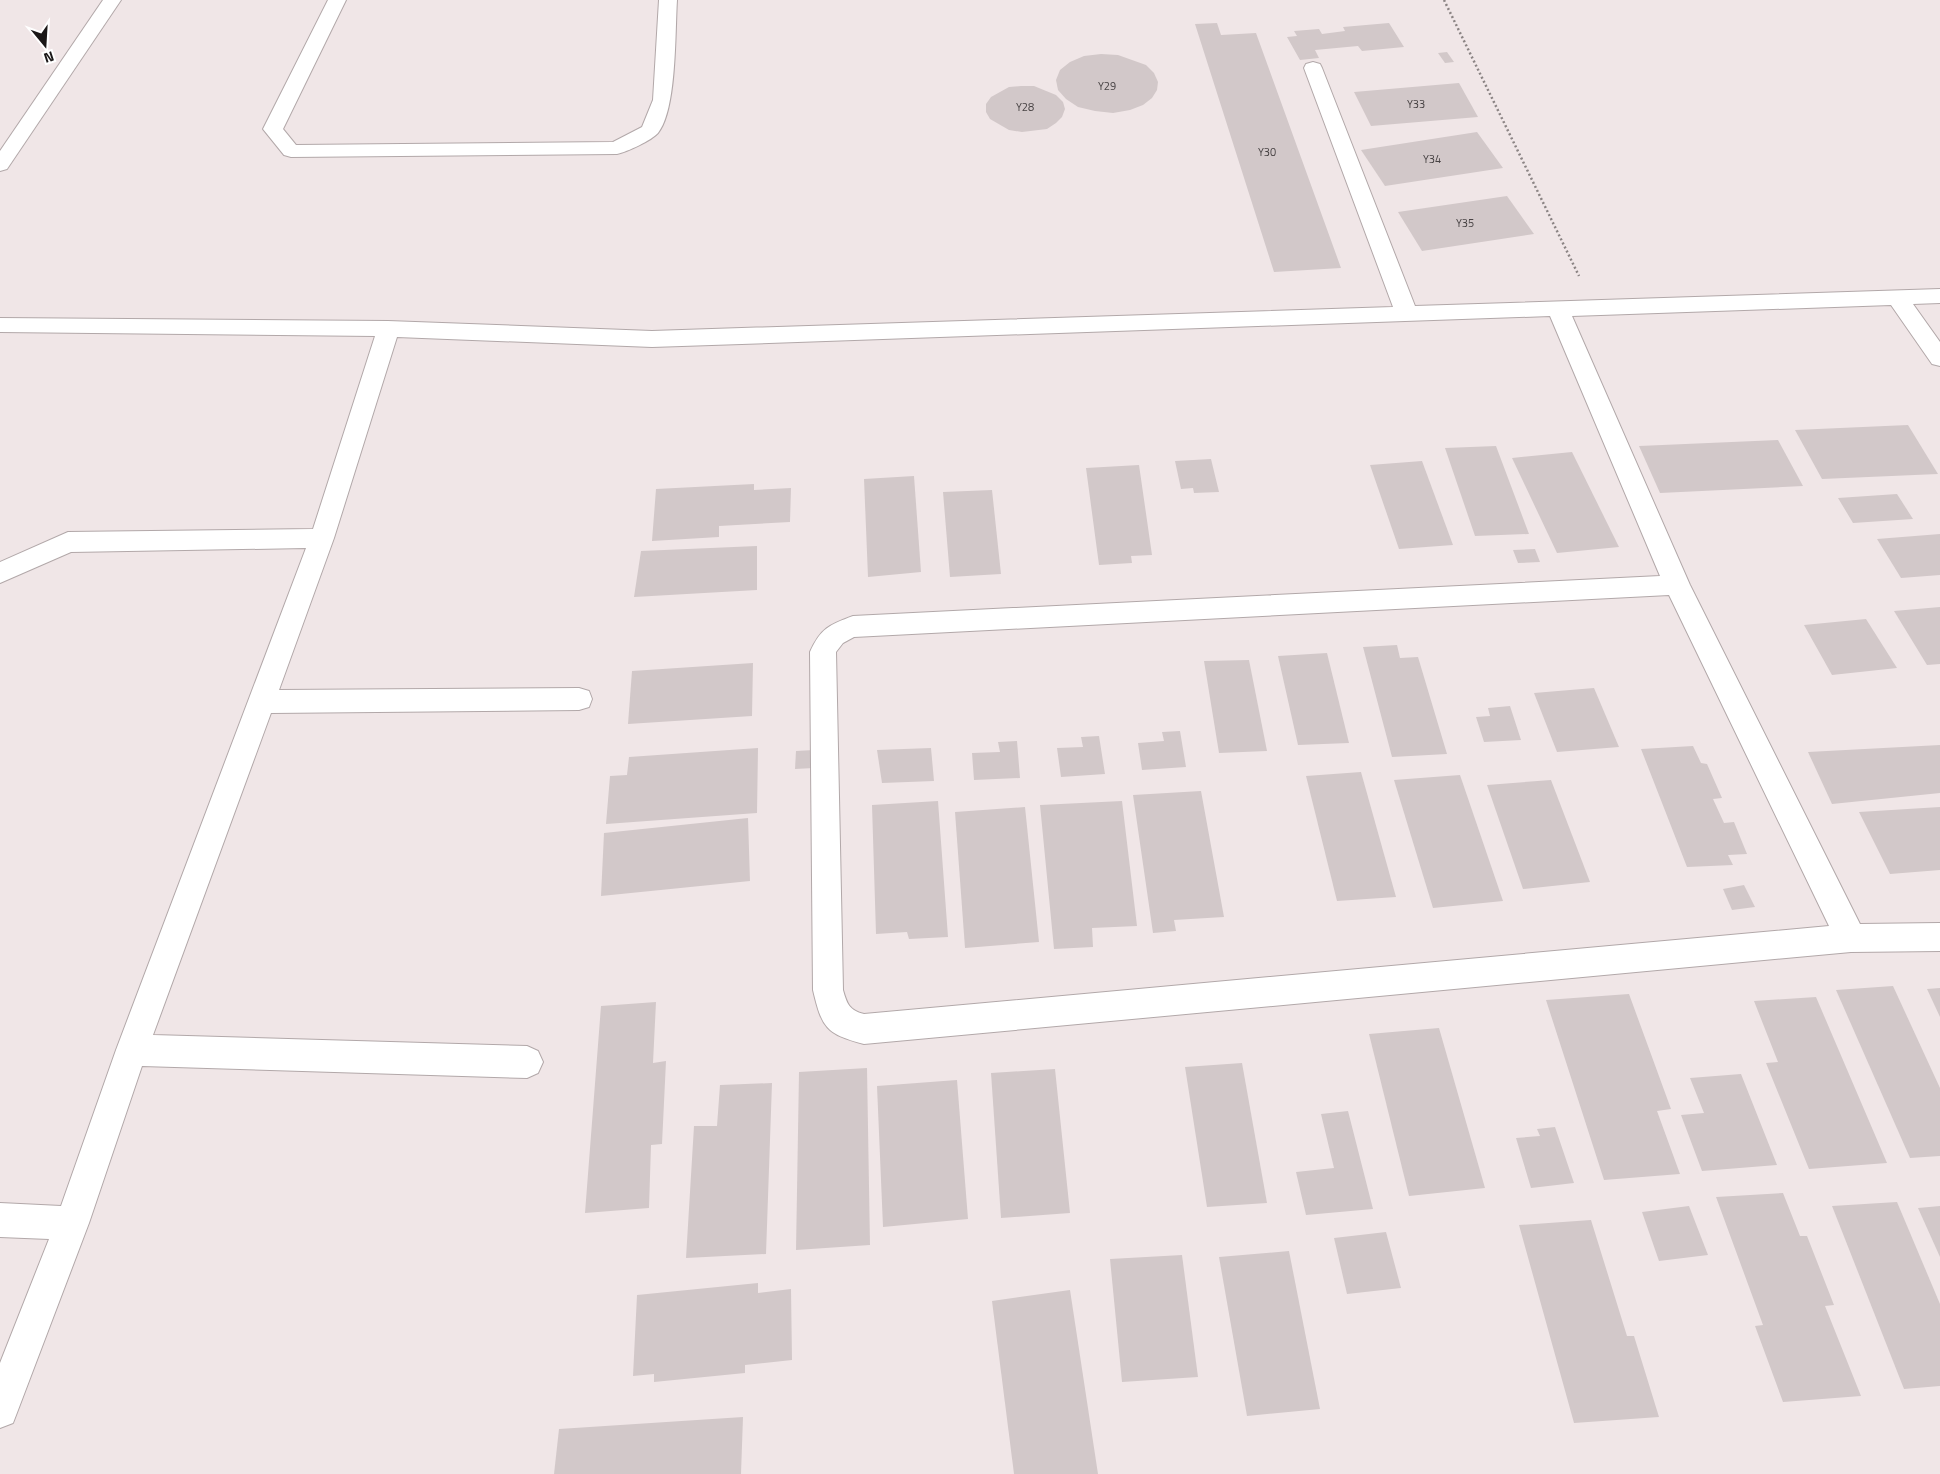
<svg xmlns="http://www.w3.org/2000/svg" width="1940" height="1474" font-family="'Titillium Web',sans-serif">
	<rect width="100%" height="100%" fill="#f0e6e7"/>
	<!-- building -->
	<g fill="#d2c8c9">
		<path d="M1217,23l4,12 35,-2 85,235 -67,4 -79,-248z"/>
		<path d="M1389,23l15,24 -42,4 -4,-5 -43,4 4,8 -19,2 -13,-23 10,-1 -3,-5 25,-2 3,5 23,-3 -2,-4z"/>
		<path d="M1447,52l7,10 -9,1 -7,-10z"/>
		<path d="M1101,54l17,1 28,10 8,8 4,9 -1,8 -5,8 -9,7 -13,5 -17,3 -18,-2 -17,-4 -12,-8 -8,-9 -2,-10 4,-10 10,-8 14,-6z"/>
		<path d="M1459,83l19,34 -107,9 -17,-34z"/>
		<path d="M1021,86h13l22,9 7,7 2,7 -3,8 -6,6 -9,6 -25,3 -13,-2 -19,-11 -4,-7v-8l5,-7 18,-10z"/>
		<path d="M1477,132l26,36 -118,18 -24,-36z"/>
		<path d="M1507,196l27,38 -112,17 -24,-39z"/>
		<path d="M1908,425l30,49 -116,5 -27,-49z"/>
		<path d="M1778,440l25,46 -143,7 -21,-47z"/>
		<path d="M1496,446l33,88 -54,2 -30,-88z"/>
		<path d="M1572,452l47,95 -62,6 -45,-95z"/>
		<path d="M1211,459l8,33 -25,1 -1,-5 -12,1 -6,-28z"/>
		<path d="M1422,461l31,84 -54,4 -29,-84z"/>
		<path d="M1139,465l13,90 -21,1 1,7 -33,2 -13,-97z"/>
		<path d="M914,476l7,96 -53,5 -4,-98z"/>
		<path d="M754,484v6l37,-2 -1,34 -71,4v11l-67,4 4,-52z"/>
		<path d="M992,490l9,84 -51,3 -7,-85z"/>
		<path d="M1897,494l16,25 -60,4 -15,-25z"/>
		<path d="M1940,534v41l-39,3 -24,-39z"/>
		<path d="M757,546v44l-123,7 7,-46z"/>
		<path d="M1535,549l5,13 -22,1 -5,-13z"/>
		<path d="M1940,607v57l-13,1 -33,-54z"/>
		<path d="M1866,619l31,49 -65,7 -28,-50z"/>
		<path d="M1397,645l3,13 18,-1 29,97 -55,3 -29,-110z"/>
		<path d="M1327,653l22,90 -51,2 -20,-89z"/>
		<path d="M1249,660l18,91 -48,2 -15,-92z"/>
		<path d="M753,663l-1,53 -124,8 4,-53z"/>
		<path d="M1594,688l25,59 -62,5 -23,-59z"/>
		<path d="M1510,706l11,34 -37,2 -8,-25 14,-1 -2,-8z"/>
		<path d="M1180,731l6,36 -44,3 -4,-27 26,-2 -2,-9z"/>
		<path d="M1099,736l6,38 -44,3 -4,-29 26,-1 -2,-10z"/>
		<path d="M1017,741l3,37 -46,2 -2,-27 28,-1 -2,-10z"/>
		<path d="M1940,745v48l-108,11 -24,-52z"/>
		<path d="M1693,746l8,17 6,1 15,34 -9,1 11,24 10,-1 13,32 -19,1 5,10 -46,2 -46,-118z"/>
		<path d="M758,748l-1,65 -151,11 4,-48 17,-1 2,-18z"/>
		<path d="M931,748l3,33 -52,2 -5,-33z"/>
		<path d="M814,750v18l-19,1 1,-18z"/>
		<path d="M1361,772l35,125 -59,4 -31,-125z"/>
		<path d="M1460,775l43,126 -70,7 -39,-128z"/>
		<path d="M1551,780l39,102 -67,7 -36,-104z"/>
		<path d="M1201,791l23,126 -50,3 2,11 -23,2 -20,-138z"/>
		<path d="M938,801l10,136 -39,2 -2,-7 -31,2 -4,-129z"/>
		<path d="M1122,801l15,125 -45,2 1,19 -39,2 -14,-144z"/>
		<path d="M1025,807l14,135 -74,6 -10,-136z"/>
		<path d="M1940,807v63l-50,4 -31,-62z"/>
		<path d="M748,818l2,63 -149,15 3,-63z"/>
		<path d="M1744,885l11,22 -23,3 -9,-21z"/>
		<path d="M1893,986l47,102v68l-30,2 -74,-168z"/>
		<path d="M1940,988v29l-13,-28z"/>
		<path d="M1629,994l42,115 -14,2 23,63 -76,6 -58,-180z"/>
		<path d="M1816,997l71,166 -78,6 -43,-106 12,-1 -24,-61z"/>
		<path d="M656,1002l-3,61 13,-2 -4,83 -11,1 -2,63 -64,5 16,-207z"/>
		<path d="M1439,1028l46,160 -76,8 -40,-162z"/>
		<path d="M1242,1063l25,140 -60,4 -22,-140z"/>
		<path d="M867,1068l3,177 -74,5 3,-178z"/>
		<path d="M1055,1069l15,144 -69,5 -10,-145z"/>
		<path d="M1741,1074l36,91 -75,6 -21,-56 23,-2 -14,-35z"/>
		<path d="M957,1080l11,139 -85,8 -6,-141z"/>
		<path d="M772,1083l-6,171 -80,4 8,-132h23l3,-41z"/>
		<path d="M1348,1111l25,98 -67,6 -10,-43 38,-4 -13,-54z"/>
		<path d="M1555,1127l19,56 -43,5 -15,-50 24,-2 -3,-7z"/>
		<path d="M1783,1193l17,43h7l27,69 -9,1 36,90 -78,6 -28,-76 8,-1 -47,-128z"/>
		<path d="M1897,1202l43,102v82l-36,3 -72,-183z"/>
		<path d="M1689,1206l19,49 -49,6 -17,-49z"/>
		<path d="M1940,1206v51l-22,-49z"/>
		<path d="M1591,1220l36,116h7l25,81 -85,6 -55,-198z"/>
		<path d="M1386,1232l15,56 -54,6 -13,-56z"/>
		<path d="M1289,1251l31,158 -73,7 -28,-159z"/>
		<path d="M1182,1255l16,122 -76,5 -12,-123z"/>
		<path d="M758,1283v10l33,-4 1,71 -47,5v8l-91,9v-8l-21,2 4,-81z"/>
		<path d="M1070,1290l28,184h-84l-22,-173z"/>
		<path d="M743,1417l-2,57h-187l5,-45z"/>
	</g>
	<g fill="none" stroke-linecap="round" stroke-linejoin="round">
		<!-- minor casing -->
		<g stroke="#b2a8a9" stroke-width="2">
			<g id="minor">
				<path d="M103,0h18l-114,169 -7,2v-20z"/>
				<path d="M328,0h18l-63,129 13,16 317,-3 29,-15 11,-27 6,-100h18c-2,31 0,110 -19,133 -6,7 -31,19 -41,21l-326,3 -7,-2 -21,-26z"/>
				<path d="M1313,62l7,2 2,4 93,238 525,-17v14l-27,1 27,38v24l-8,-2 -41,-59 -319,11 118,269 170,339 80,-1v28l-89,1 -987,92c-38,-10 -42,-16 -51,-54l-3,-338c11,-24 19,-27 43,-36l807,-40 -110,-260 -898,31 -255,-10 -63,201 -55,152 300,-2 10,3 3,8 -3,8 -10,3 -308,3 -118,322 374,11 11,5 5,11 -5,11 -11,5 -385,-12 -53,157 -71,187 -5,13 -13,5v-65l49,-124 -49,-2v-34l61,3 55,-156 190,-502 -235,4 -71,31v-21l68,-30 245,-3 62,-193 -375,-4v-14l388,3 264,10 741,-24 -89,-239 2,-4zM1669,595l160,331 -965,88c-15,-4 -17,-10 -21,-24l-7,-338 7,-9 11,-6z"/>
			</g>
		</g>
		<!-- path -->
		<path stroke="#8b8484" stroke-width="2.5" stroke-dasharray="2 2.5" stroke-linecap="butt" d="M1444,0l135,276"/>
		<!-- minor -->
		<use href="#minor" fill="#fff" fill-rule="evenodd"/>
	</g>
	<g text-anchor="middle" stroke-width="4.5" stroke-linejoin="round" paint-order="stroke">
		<!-- far-number labels -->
		<g font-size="11" fill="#484344">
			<text x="1107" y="90">Y29</text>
			<text x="1416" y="108">Y33</text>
			<text x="1025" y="111">Y28</text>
			<text x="1267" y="156">Y30</text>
			<text x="1432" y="163">Y34</text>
			<text x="1465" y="227">Y35</text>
		</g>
	</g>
	<!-- north arrow -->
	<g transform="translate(45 45) rotate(162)" stroke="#ffffff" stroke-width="4" paint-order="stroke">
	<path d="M0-4L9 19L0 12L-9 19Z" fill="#1a1717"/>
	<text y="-8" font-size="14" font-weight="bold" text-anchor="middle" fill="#1a1717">N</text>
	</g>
</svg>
